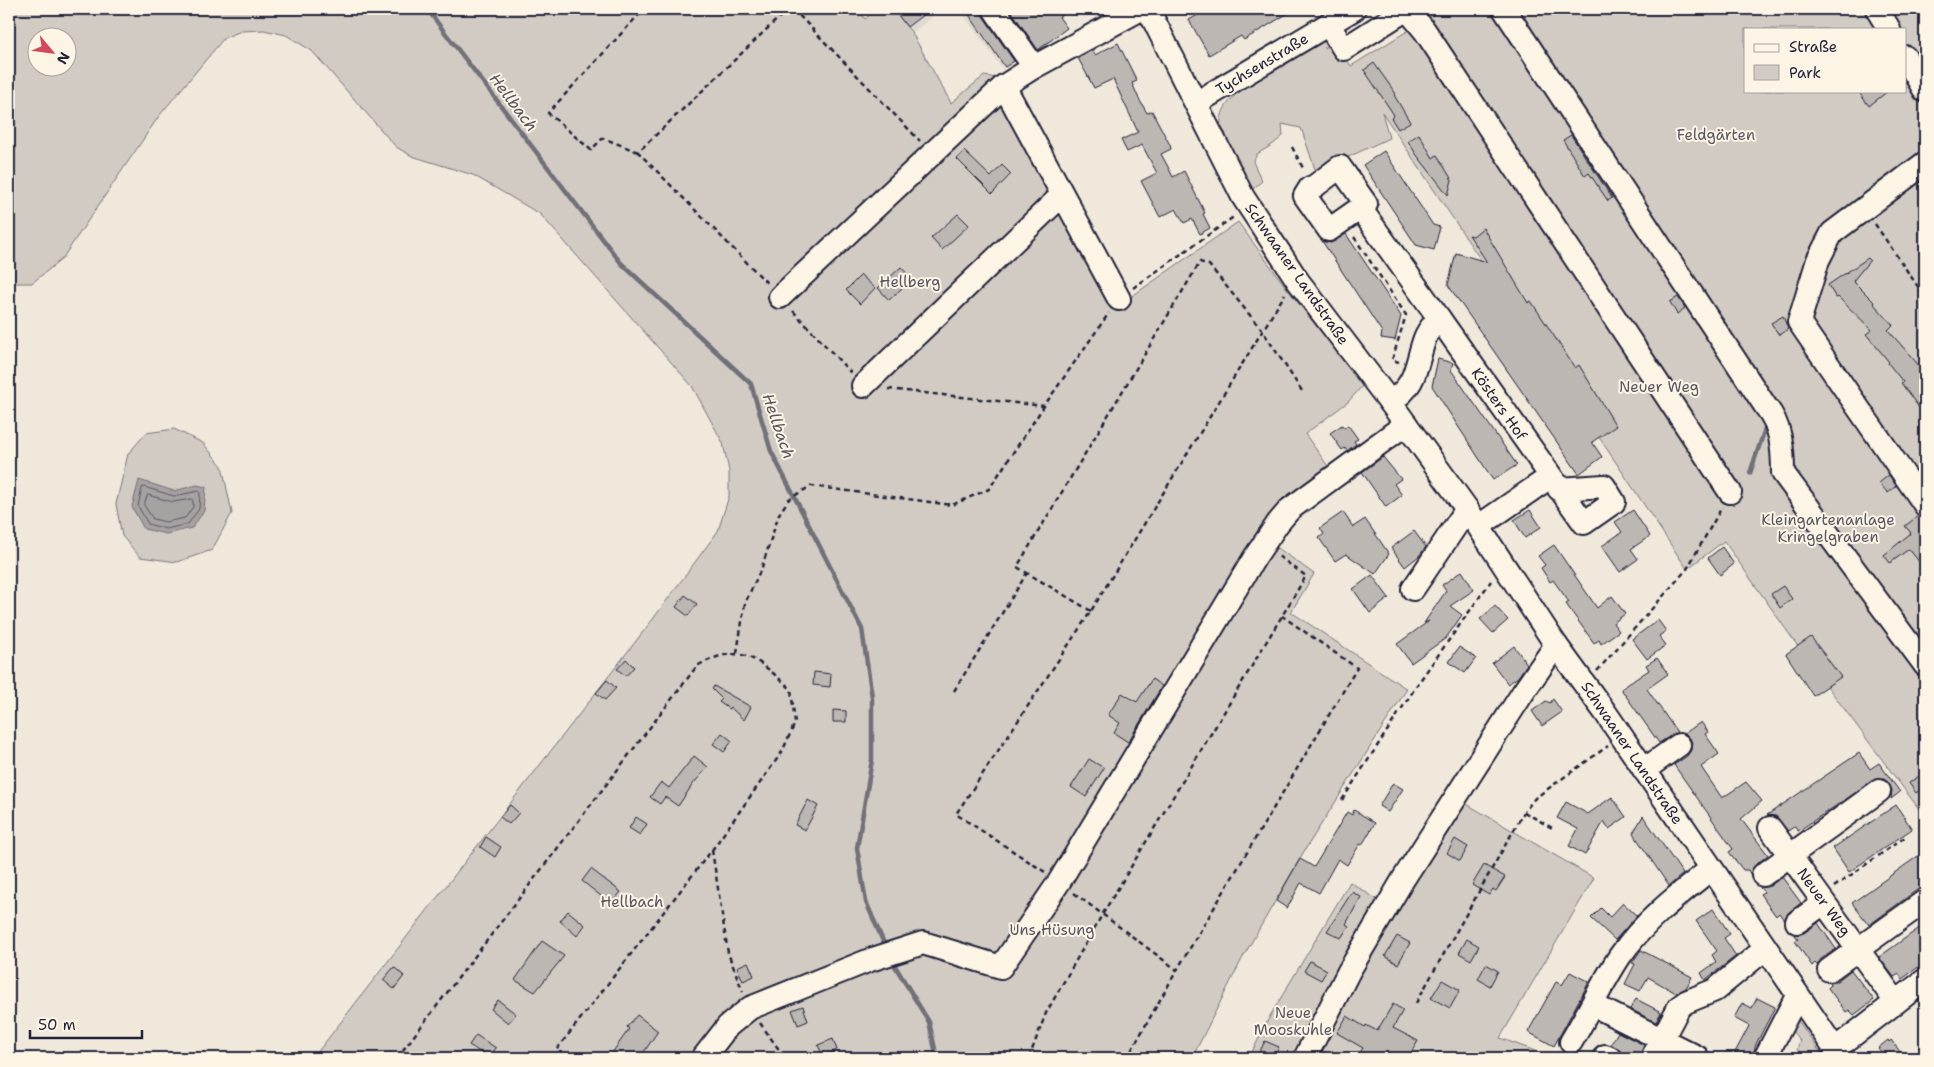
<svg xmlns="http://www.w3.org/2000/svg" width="1934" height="1067" font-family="'Shantell Sans',sans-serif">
	<rect width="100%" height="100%" fill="#efe8db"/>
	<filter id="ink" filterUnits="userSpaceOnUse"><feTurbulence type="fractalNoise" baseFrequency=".02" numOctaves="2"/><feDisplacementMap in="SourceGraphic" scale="10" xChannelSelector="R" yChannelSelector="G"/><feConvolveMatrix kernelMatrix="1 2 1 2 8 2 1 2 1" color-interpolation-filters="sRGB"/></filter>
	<g filter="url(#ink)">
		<!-- built -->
		<g fill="#e0d9cf">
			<path d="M893,9h49l-30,24z"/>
			<path d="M959,9h62l26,38 -39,22 -6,-1z"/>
		</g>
		<!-- green -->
		<g fill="#d1cbc3" stroke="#7a767f" fill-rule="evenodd">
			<path d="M9,9h848l8,10 12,-10h16l19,24 39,70 33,-27 13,2 10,5 118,218 113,-79 50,68 75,95 -15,17 -43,32 25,35 -59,74 43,31 -23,38 116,77 -104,164 -60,104 -51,101h-879l340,-439 65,-88 11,-35v-25l-6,-28 -31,-57 -152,-172 -67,-39 -61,-19 -16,-9 -84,-96 -26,-16 -22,-5 -23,1 -17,7 -65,78 -97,143 -30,24h-21l-2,-3zM38,38h30v30h-30z"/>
			<path d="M1443,9h482v808l-121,-162 -80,-114 -37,28 -305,-457 7,26 -47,22 -24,18 -17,-50 -19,-4 1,12 -11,9 -15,9 -4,8 9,19 -10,9 -23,-45 -4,-13 -4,-1c-2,-18 5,-28 18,-39l88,-54 3,5 -6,5 11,-7 16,25zM1745,29h160v62h-160z"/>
			<path d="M174,429l29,14 19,23 10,47 -20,37 -35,12 -37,-5 -18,-21 -6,-32 12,-50 18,-21z"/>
			<path d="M1458,799l136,79 -94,160 54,20h-245z"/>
			<path d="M1350,882l34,22 -86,154h-49l21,-42z"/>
			<path d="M1793,1013l31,45h-20l-7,-9 3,-8 -10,-13z"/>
		</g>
		<!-- water -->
		<path fill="#a6a2a2" stroke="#716f79" d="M139,480l35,11 23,-6 9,2 -2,24 -12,17 -26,6 -22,-5 -12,-22z"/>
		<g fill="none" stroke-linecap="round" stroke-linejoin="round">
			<!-- shore -->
			<g stroke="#575564" stroke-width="1">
				<path d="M144,487l30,9 25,-5 1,2 -1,16 -11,15 -22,5 -18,-5 -10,-18 4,-18z"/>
				<path d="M148,495l25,7 19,-3 1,2v6l-8,11 -19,4 -13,-3 -9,-14z"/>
			</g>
			<!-- stream -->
			<g stroke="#716f79" stroke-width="4.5">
				<path d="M427,9l194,254 130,121 20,67 91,178 10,68v63l-15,88 9,54 20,46"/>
				<path d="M1750,473l17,-50"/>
				<path d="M892,961l37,61 8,36"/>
			</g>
		</g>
		<!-- building -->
		<g fill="#bcb7b3" stroke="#22223b">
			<path d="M906,9h25l-24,18 -9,-12z"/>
			<path d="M965,9h16l2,7 31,45 -9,6z"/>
			<path d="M1010,9h61l-12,8 8,11 -29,22z"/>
			<path d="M1208,9h87l-51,31 -3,-4 -32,19 -20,-35z"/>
			<path d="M1118,43l19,38 -5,2 7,16 8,14 5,-2 18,34 1,4 -10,5 6,11 6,12 11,-6 21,42 -2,1 7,14 -10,6 -8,-15 -8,4 -8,-14 -16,8 -19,-36 16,-8 -15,-28 -15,7 -6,-12 17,-8 -25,-53 -19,9 -16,-30 14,-8 3,5z"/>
			<path d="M1374,63l22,31 -2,1 16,27 -12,7 -7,-11 3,-3 -30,-45z"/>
			<path d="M1858,91h30l-19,15z"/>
			<path d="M1419,134l14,24 4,-3 15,25 -4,15 -32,-41 -8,-13z"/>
			<path d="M1571,135l41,63 -4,3 -19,-28 -4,3 -22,-36z"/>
			<path d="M964,151l27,26 11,-12 9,9 -19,20 -35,-35z"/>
			<path d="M1384,151l49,74 7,2 -6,23 -18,-5 -53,-80z"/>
			<path d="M958,214l11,11 -27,25 -11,-12z"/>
			<path d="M1483,228l45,75 3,-2 44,67 4,-3 37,61 -24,16 10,15 -23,17 -131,-189 8,-32 31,9 -18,-27 4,1z"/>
			<path d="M1346,234l55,82 -6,24 -14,-2 1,-6 -60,-91 9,2z"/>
			<path d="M1868,258l2,2 -17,21 22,22 -1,1 19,21 -5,5 28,32 9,14v40l-24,-33 2,-1 -15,-19 1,-1 -23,-28 6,-4 -34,-33 -2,1 -8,-13z"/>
			<path d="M901,267l11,12 -23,21 -11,-12z"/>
			<path d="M861,275l14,13 -15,16 -14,-14z"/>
			<path d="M1678,297l7,11 -8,6 -7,-12z"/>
			<path d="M1783,316l5,13 -9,6 -8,-12z"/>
			<path d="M1438,359l15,4 -2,7 66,95 -24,15 -61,-94z"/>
			<path d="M1342,425l2,3 4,-3 10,14 -4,2 2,3 -9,7 -2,-3 -3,2 -12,-17z"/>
			<path d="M1383,457l18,22 -7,5 8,11 -16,12 -24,-35z"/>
			<path d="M1889,475l7,11 -8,7 -9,-10z"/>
			<path d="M1530,510l11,17 -16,11 -11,-18z"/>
			<path d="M1633,510l17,26 -19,13 7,10 -18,13 -18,-26 20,-14 -7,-10z"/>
			<path d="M1343,512l10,15 12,-8 24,35 -14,20 -29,-20 -11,7 -16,-23 5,-4 -4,-6z"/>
			<path d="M1918,516l7,2v51l-16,-20 -19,14 -6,-8 27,-22 -6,-7z"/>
			<path d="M1414,531l12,16 -7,9 -14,11 -14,-19z"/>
			<path d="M1554,545l43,63 15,-12 13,18 -12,9 6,8 -18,13 -2,-4 -5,3 -28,-39 3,-2 -16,-22 -3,2 -9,-14 4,-3 -7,-9z"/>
			<path d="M1722,547l12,17 -14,11 -12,-17z"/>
			<path d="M1462,571l12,19 -24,16 12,9 -16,23 -35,25 -14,-19 32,-23 -5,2 22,-32 -4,-6z"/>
			<path d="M1372,575l17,23 -19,15 -17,-24z"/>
			<path d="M1783,586l9,13 -12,9 -9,-14z"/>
			<path d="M685,595l12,9 -9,12 -12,-9z"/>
			<path d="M1495,606l13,14 -15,13 -13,-14z"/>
			<path d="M1658,620l8,11 -7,5 7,9 -19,14 -15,-20z"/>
			<path d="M1811,637l30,40 -28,19 -27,-42z"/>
			<path d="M1514,646l13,18 -9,13 -10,7 -16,-21z"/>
			<path d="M1459,647l17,11 -11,15 -16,-11z"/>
			<path d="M1657,658l11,16 -21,15 30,43 -18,11 -38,-54 28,-19 -3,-5z"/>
			<path d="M626,659l8,8 -8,9 -9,-7z"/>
			<path d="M814,672l17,2 -1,13 -17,-2z"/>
			<path d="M1152,679l10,7 -34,56 -14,-9 6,-10 -12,-8 14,-22 15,9z"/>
			<path d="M607,680l9,8 -11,12 -9,-7z"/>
			<path d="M714,686l37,21 -7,13 -14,-13 -1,2 -10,-7 3,-3 -10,-10z"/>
			<path d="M1553,699l9,13 -20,14 -10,-15 14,-10 4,2z"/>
			<path d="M833,710l13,1v11h-13z"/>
			<path d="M1701,722l7,10 -3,2 14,20 -18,13 21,31 24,-16 16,19 -21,18 27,36 -13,10 -5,9 -2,-4h-5l-14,-18 4,-3 -59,-84 13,-9 4,-6 1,-7 -2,-5 -5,-5z"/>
			<path d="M722,733l10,8 -8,11 -11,-8z"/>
			<path d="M1859,753l11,16 9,-6 21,29 -9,7 1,-9 -3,-7 -5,-4h-8l-78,52 -3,-5 -7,5 -12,-15 -9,-1z"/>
			<path d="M694,756l14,11 -15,17 -15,22 -13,-9 -5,7 -10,-7 11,-15 8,6z"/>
			<path d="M1089,759l15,9 -18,29 -15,-10z"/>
			<path d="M1925,772v15l-9,6 -7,-10z"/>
			<path d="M1393,783l10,6 -15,23 -9,-6z"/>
			<path d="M1612,797l14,20 -17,12 -5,-8 -19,34 -16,-9 9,-17 -21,-11 9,-16 22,12z"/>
			<path d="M808,800l10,6 -13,24 -10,-5z"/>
			<path d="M510,805l9,8 -10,11 -9,-7z"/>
			<path d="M1896,805l16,24 -63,43 -16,-24z"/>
			<path d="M1354,810l21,13 -13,22 -2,-1 -13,21 -9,-6 -19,34 -18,-10 -14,25 -11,-7 24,-42 14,8 33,-55 5,3z"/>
			<path d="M1643,816l40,58 -14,12 -36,-53z"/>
			<path d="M636,817l11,7 -7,11 -11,-7z"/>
			<path d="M486,837l15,10 -6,10 -15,-10z"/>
			<path d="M1455,839l13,8 -8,14 -13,-8z"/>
			<path d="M1925,851v36l-8,3 -48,35 -17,-22z"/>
			<path d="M1484,865l21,12 -9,14 -3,-2 -4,6 -17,-10z"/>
			<path d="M591,869l30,23 -10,12 -29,-23z"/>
			<path d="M1782,877l19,26 -12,9 -5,8 -5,-7 -3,3 -16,-22 4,-2 -4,-4 10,-2z"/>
			<path d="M1352,892l9,5 -15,27 3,2 -8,12 -14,-7z"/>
			<path d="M1623,903l14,13 -22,24 -24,-22 10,-10 9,9z"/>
			<path d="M1713,909l17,25 -6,4 12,18 -31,24 -4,-7 15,-11 -4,-7 5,-4 -21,-30z"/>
			<path d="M568,911l17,14 -8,11 -17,-15z"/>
			<path d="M1818,923l18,26 -15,10 -4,6 -2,-2 -3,3 -17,-25 3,-2 -3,-4 9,-2z"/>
			<path d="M1925,924v38l-23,17 -3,-5 -5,3 -15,-20z"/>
			<path d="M1397,936l13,7 -12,21 -13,-8z"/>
			<path d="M1467,939l12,7 -8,14 -12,-7z"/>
			<path d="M542,941l22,15 -29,36 -20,-12z"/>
			<path d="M1641,950l51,27 -6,11 -10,5 -28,-16 -8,14 -15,-7 10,-20 -3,-1z"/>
			<path d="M1310,961l17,9 -6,10 -17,-9z"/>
			<path d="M748,962l6,14 -11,5 -6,-14z"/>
			<path d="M1486,964l12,7 -8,15 -12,-7z"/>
			<path d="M394,967l10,9 -10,13 -11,-9z"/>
			<path d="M1851,970l23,30 -20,15 -5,-5 -3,2 -18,-24 3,-3 -1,-2 7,-2z"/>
			<path d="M1570,972l19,10 -35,64 -26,-14 28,-50 6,3z"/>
			<path d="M1442,980l18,10 -10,18 -19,-10z"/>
			<path d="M1757,998l18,9 -19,37 -4,14h-20l17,-32 -15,-8 8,-15 10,5z"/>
			<path d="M1636,999l25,13 -5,10 -26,-13z"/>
			<path d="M498,1000l18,14 -8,9 -17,-14z"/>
			<path d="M1393,1004l10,6 -10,18 25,13 -10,17h-51l6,-10 -26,-15 10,-17 18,11 1,-2 11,6z"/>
			<path d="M803,1006l5,15 -10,4 -6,-15z"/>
			<path d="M637,1015l21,16 -18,27h-21l-7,-5 17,-24 -2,-2z"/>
			<path d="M1618,1032l26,13 -5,13h-10l-18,-14z"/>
			<path d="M476,1035l20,13 -7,10 -20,-13z"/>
			<path d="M833,1039l4,11 -14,6 -5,-11z"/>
			<path d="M1888,1040l1,2 2,-2 14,18h-19l-8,-10z"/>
			<path d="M1265,1041l14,6 -5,11h-5l-10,-5z"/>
		</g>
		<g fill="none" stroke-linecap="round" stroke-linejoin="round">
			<!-- minor casing -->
			<g stroke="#22223b" stroke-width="26">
				<g id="minor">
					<path d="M994,9l40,58"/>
					<path d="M1148,9l95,188 55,84 92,121 77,107 89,136 49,67 236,346"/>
					<path d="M1504,9l262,398c15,18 17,42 17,66l142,192"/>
					<path d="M1877,9l12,20"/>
					<path d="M1328,24l16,25 63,-40 18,22 305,461"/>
					<path d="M1905,57l20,34"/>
					<path d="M1004,86l115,213"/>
					<path d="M1196,103l158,-94"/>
					<path d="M1925,163l-93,70 -14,27 -19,62 126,183"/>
					<path d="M1340,167l26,37 -37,26 -24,-34 5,-8 5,-2z"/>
					<path d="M1360,208l79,110c-5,6 -11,12 -14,20 -10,27 -7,47 -35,64"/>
					<path d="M780,297l224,-211 30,-19 107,-58"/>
					<path d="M1439,318l145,205 30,-21 -10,-16 -45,3"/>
					<path d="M863,386l199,-191"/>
					<path d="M1479,526l71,-49"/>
					<path d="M1413,589l54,-80"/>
					<path d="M1644,770l35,-25"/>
					<path d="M1770,828l126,174"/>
					<path d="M1763,875l116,-84"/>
					<path d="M1797,922l27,-19"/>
					<path d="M1829,970l96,-69"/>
					<path d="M1593,1005l104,52"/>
					<path d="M1571,1042c17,-28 31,-59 49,-86 24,-35 58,-61 91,-87"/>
					<path d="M1835,1049l90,-69"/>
					<path d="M1605,1056l5,2"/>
					<path d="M703,1058l25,-32 22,-18 120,-48 53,-17 78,24 58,-85 196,-325 23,-34 12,-14 116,-85"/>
					<path d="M1305,1058l44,-87 55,-93 120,-187 32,-46"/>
					<path d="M1652,1058l27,-51 7,-5 29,-12 50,-41"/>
					<path d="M1765,1058l32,-62"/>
				</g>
			</g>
			<!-- path -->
			<g stroke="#22223b" stroke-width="2.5" stroke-dasharray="5 4" stroke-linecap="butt">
				<path d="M793,9l127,132"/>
				<path d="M1292,147l12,23"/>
				<path d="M638,152l-35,-14 -12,12 -43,-37 96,-104"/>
				<path d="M1875,224l50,73"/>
				<path d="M1354,237l52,78 -14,45 7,2"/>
				<path d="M767,283l-129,-131 150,-143"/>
				<path d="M1133,288l102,-72"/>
				<path d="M793,311l58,62"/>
				<path d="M888,389l156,17"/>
				<path d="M1091,611l-74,-44 183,-305 9,3 53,65 40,61"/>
				<path d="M737,653l8,-50 17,-36 17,-53 10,-15 22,-13 141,19 37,-16 55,-83 65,-93"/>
				<path d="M1597,671l90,-102 35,-62"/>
				<path d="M954,691l73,-118"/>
				<path d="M1342,800l77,-118 72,-101"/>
				<path d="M1524,812l30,17"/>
				<path d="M712,850l16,103 15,39"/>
				<path d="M1045,872l-89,-58 135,-203 194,-317"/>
				<path d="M1834,887l71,-50"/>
				<path d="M1074,893l103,77"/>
				<path d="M1416,1003l108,-191 11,-14 73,-52"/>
				<path d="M760,1023l25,35"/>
				<path d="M1860,1052l5,6"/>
				<path d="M397,1058l300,-392c45,-25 60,-7 94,23l4,34 -13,29 -70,98 -162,208"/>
				<path d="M1029,1058l17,-45 56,-98 204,-339 -28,-20"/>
				<path d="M1127,1058l50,-88 180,-302 -75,-52"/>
			</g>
			<!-- minor -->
			<use href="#minor" stroke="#fcf5e5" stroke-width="22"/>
		</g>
	</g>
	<g text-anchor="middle" stroke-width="4" stroke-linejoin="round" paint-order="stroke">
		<!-- street labels -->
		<g font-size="15" fill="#22223b" stroke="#fcf5e5">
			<text transform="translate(1262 64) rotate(-31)" y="5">Tychsenstraße</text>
			<text transform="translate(1297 274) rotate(55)" y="5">Schwaaner Landstraße</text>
			<text transform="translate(1499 404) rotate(55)" y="5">Kösters Hof</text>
			<text transform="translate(1632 753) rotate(56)" y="5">Schwaaner Landstraße</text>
			<text transform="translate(1824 902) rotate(54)" y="5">Neuer Weg</text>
		</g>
		<!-- park labels -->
		<g font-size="15" fill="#575564" stroke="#fcf5e5">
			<text x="1716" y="140">Feldgärten</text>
			<text x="910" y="287">Hellberg</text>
			<text x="1659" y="392">Neuer Weg</text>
			<text x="1828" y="525">Kleingartenanlage<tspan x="1828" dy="17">Kringelgraben</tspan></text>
			<text x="632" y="907">Hellbach</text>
			<text x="1052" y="935">Uns Hüsung</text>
			<text x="1293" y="1018">Neue<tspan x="1293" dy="17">Mooskuhle</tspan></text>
		</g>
		<!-- water labels -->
		<g font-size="16" font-style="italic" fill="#575564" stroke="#fcf5e5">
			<text transform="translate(514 102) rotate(53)" y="6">Hellbach</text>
			<text transform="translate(779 426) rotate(71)" y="6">Hellbach</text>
		</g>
	</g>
	<!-- margin -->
	<rect width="1934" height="1067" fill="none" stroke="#fcf5e5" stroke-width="30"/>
	<rect x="15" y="15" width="1904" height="1037" fill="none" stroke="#22223b" stroke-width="2" filter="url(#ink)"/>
	<!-- legend -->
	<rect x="1744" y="28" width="162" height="65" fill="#fcf5e5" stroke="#a5a1a1"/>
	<rect x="1754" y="44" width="25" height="8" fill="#fcf5e5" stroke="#a5a1a1"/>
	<text x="1789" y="52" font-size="15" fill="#22223b">Straße</text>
	<rect x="1754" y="65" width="25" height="15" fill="#d1cbc3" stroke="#a5a1a1"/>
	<text x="1789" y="78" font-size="15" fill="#22223b">Park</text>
	<!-- north arrow -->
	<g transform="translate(52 52) rotate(119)"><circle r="24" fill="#fcf5e5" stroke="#a5a1a1"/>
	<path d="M0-4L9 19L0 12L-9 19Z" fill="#d1495b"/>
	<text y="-8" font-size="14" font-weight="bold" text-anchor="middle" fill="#22223b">N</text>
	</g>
	<!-- scale -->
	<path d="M30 1030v8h112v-8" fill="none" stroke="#22223b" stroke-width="2.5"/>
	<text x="38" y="1030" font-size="15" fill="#22223b" stroke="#fcf5e5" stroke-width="4" paint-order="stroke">50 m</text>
</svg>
